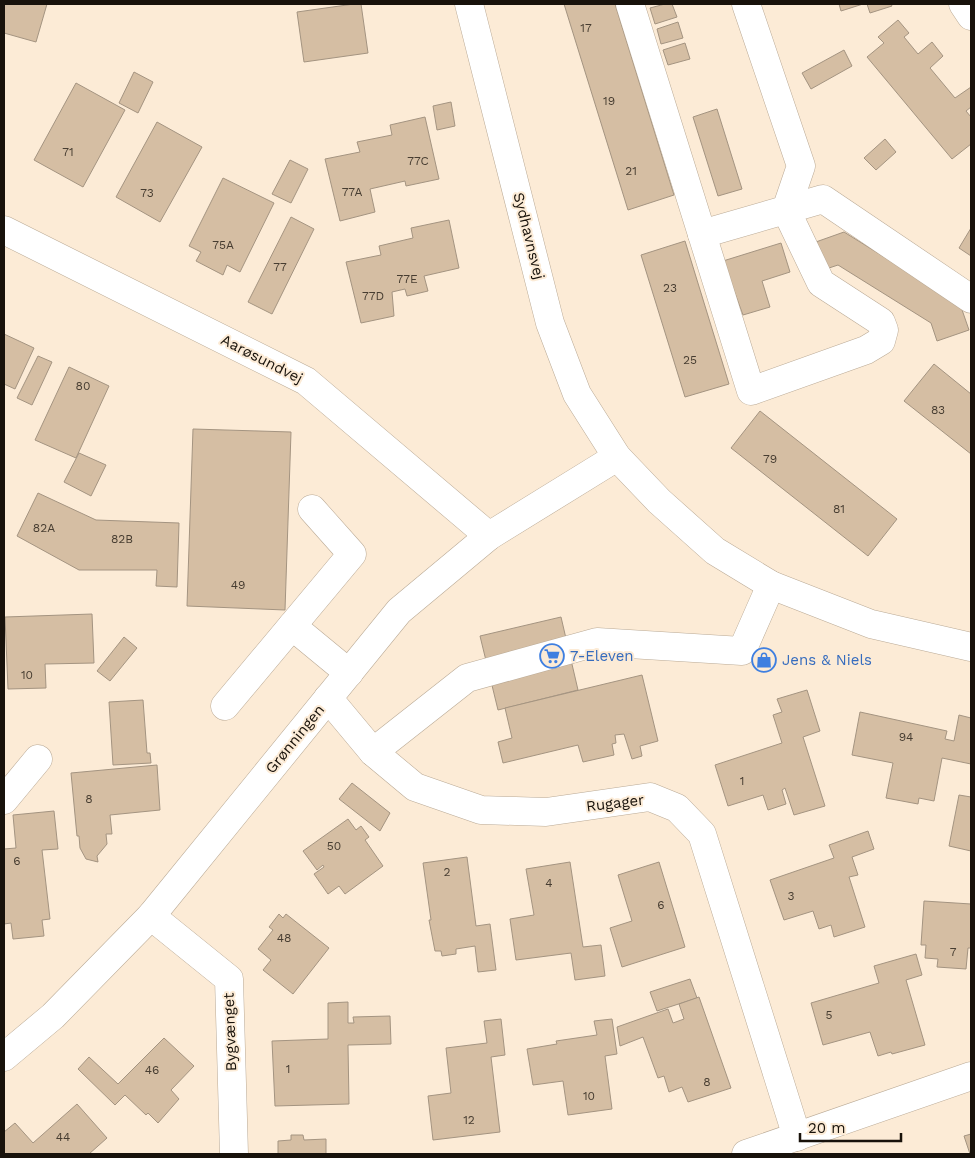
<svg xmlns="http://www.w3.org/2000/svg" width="975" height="1158" font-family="'Work Sans',sans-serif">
	<rect width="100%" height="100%" fill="#fcebd6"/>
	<!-- building -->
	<g fill="#d5bea3" stroke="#a49481">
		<path d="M4,4h43l-11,38 -32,-9z"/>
		<path d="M354,4h7l7,49 -64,9 -7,-50z"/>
		<path d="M564,4h51l59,191 -46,15z"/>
		<path d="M665,4h7l5,13 -22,7 -5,-16z"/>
		<path d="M839,4h24l-22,7z"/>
		<path d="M867,4h24l1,2 -22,7z"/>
		<path d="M898,20l11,13 -5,4 14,17 14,-12 11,14 -13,12 25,30 16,-11v20l-5,4 5,6v27l-19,15 -85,-102 17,-14 -6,-6z"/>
		<path d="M678,22l5,16 -22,6 -4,-15z"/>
		<path d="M685,43l5,16 -22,6 -5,-15z"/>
		<path d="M844,50l8,16 -41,23 -9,-16z"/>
		<path d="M134,72l19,10 -15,31 -19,-10z"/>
		<path d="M76,83l49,27 -42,77 -49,-27z"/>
		<path d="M451,102l4,24 -18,4 -4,-24z"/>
		<path d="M717,109l25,80 -24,7 -25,-79z"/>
		<path d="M425,117l14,62 -33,7 -1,-5 -35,8 5,23 -35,9 -15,-62 35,-7 -3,-10 35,-7 -2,-10z"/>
		<path d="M157,122l45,25 -42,75 -44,-25z"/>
		<path d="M885,139l11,13 -20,18 -12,-12z"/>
		<path d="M290,160l18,9 -17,34 -19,-9z"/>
		<path d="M223,178l51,25 -34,69 -13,-7 -4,10 -27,-14 5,-9 -12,-6z"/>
		<path d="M291,217l23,12 -42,85 -24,-12z"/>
		<path d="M449,220l10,48 -35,8 4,15 -21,5 -2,-7 -13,3 2,24 -33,7 -15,-61 35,-7 -2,-9 34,-8 -2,-10z"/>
		<path d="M971,228v28l-12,-8z"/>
		<path d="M844,232l116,72 9,26 -32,11 -6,-18 -93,-58 -15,5 -10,-27z"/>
		<path d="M685,241l44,143 -44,13 -44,-142z"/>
		<path d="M781,243l9,29 -28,9 8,26 -27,8 -20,-54z"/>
		<path d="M4,334l30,14 -19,41 -11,-5z"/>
		<path d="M38,356l14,6 -20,43 -15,-7z"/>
		<path d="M934,364l37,30v60l-67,-53z"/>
		<path d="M69,367l40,19 -33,72 -41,-18z"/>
		<path d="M760,411l137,108 -29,37 -137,-108z"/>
		<path d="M193,429l98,3 -6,178 -98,-4z"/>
		<path d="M79,453l27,12 -15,31 -27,-14z"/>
		<path d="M38,493l58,27 83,3 -2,64 -21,-1 1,-16h-78l-62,-34z"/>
		<path d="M92,614l2,49 -49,1 1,24 -38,1 -3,-72z"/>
		<path d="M561,617l17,73 -80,20 -18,-74z"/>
		<path d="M124,637l13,11 -27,33 -13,-10z"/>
		<path d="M642,675l16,66 -18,5 2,10 -10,3 -8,-25 -9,1 1,8 -4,1 2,11 -31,7 -5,-17 -75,18 -5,-21 14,-4 -7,-30z"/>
		<path d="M807,690l13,41 -17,6 22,69 -31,9 -9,-27 -3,2 4,14 -18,6 -5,-15 -35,11 -13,-41 67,-22 -9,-28 9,-3 -5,-13z"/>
		<path d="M143,700l4,53h3l1,10 -38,2 -4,-63z"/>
		<path d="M860,712l87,19 -2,8 9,2 5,-26 12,3v46l-29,-6 -8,43 -15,-3 -1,6 -32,-6 7,-35 -41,-8z"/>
		<path d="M157,765l3,45 -50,5 2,19h-6l1,10 -10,12 1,6 -12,-3 -6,-11 -1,-12h-2l-6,-63z"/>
		<path d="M352,783l38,30 -10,18 -41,-32z"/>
		<path d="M959,795l12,2v54l-22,-5z"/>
		<path d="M54,811l4,38 -16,1 8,69 -8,1 2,16 -31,3 -2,-16 -7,1v-75l12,-1 -3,-33z"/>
		<path d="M348,819l8,11 5,-4 8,11 -4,3 18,26 -38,28 -6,-8 -11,8 -14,-20 10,-7 -1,-2 -6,5 -14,-19z"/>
		<path d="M868,831l6,18 -22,8 6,18 -9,2 16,50 -31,10 -3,-12 -12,4 -6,-18 -29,9 -14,-40 64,-22 -5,-13z"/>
		<path d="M467,857l9,69 14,-2 6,46 -18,2 -3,-26 -19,3v5l-14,2 -1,-5h-6l-6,-31h2l-8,-57z"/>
		<path d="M570,862l13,85 18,-2 4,31 -30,4 -4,-27 -55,7 -6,-41 24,-4 -8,-46z"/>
		<path d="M659,862l26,85 -63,20 -12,-39 22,-7 -14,-46z"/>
		<path d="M924,901l47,3v44h-3l-2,21 -29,-2 1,-8 -13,-1 1,-13h-5z"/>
		<path d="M279,914l4,4 3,-4 43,34 -36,46 -30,-24 8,-10 -13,-11 15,-19 -4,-3z"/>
		<path d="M916,954l6,21 -16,5 19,65 -33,9 -1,-2 -13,4 -8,-24 -47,13 -12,-42 68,-20 -5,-17z"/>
		<path d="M690,979l7,19 -40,13 -7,-19z"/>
		<path d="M699,997l32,91 -43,14 -6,-15 -13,5 -5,-16 -6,2 -15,-41 -23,9 -3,-19 51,-18 5,14 11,-4 -5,-15z"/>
		<path d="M348,1002v21h6l-1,-6 37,-1 1,28 -43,1 1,59 -74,2 -3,-65 56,-2v-36z"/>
		<path d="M501,1019l4,36 -14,2 9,75 -67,8 -5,-44 23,-3 -5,-45 41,-5 -3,-22z"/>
		<path d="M612,1019l5,35 -12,2 7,53 -44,6 -5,-34 -30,4 -6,-36 30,-5 -1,-3 41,-6 -3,-14z"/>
		<path d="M164,1038l30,28 -23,24 8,9 -21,24 -10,-10 -2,2 -21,-20 -10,10 -37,-36 11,-12 29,27z"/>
		<path d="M77,1104l30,34 -18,16h-85v-22l11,-9 18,20z"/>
		<path d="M971,1134v20h-1l-6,-18z"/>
		<path d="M291,1135h12l1,5 22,-1v15h-48v-13l13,-1z"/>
	</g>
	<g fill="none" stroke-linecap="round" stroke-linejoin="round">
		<!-- minor casing -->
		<g stroke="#baaa96" stroke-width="29">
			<g id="minor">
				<path d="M469,4l81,319 27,71 40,63 42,44 56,50 56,34 100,39 100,23"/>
				<path d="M630,4l121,387 115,-41 15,-9 3,-11 -3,-8 -60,-39 -35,-73 15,-44 -55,-162"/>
				<path d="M963,4l8,12"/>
				<path d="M4,230l302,151 183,155"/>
				<path d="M702,234l121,-35 148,100"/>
				<path d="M292,626l57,47"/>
				<path d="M328,698l45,54 42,35 66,23 65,2 104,-15 27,11 25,26 95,303"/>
				<path d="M225,706l127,-152 -40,-45"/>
				<path d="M373,752l94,-74 130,-36 145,9 29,-66"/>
				<path d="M4,800l34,-41"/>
				<path d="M151,916l78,63 5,175"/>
				<path d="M4,1057l49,-41 98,-100 248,-305 90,-75 128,-79"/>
				<path d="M746,1154l225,-78"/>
			</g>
		</g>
		<!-- minor -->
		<use href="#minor" stroke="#fff" stroke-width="28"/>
	</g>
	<!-- icons -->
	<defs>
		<g id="supermarket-ring" transform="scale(1.25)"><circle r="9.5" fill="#fcebd6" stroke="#3f7fe0" stroke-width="1.5"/><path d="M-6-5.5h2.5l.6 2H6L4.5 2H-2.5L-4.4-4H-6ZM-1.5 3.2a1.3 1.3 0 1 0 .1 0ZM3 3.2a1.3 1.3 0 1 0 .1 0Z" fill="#3f7fe0"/></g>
		<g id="shop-ring" transform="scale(1.25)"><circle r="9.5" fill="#fcebd6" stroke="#3f7fe0" stroke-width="1.5"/><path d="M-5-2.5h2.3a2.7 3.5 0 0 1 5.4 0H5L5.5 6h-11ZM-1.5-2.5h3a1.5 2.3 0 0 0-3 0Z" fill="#3f7fe0"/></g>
	</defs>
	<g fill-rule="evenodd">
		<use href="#supermarket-ring" x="552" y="656"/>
		<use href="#shop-ring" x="764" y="660"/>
	</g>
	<g text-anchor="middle" stroke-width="4" stroke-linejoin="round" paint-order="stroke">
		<!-- number labels -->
		<g font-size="12" fill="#473d31">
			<text x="586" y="32">17</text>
			<text x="609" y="105">19</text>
			<text x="68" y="156">71</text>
			<text x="418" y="165">77C</text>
			<text x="631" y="175">21</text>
			<text x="352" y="196">77A</text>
			<text x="147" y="197">73</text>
			<text x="223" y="249">75A</text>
			<text x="280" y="271">77</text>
			<text x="407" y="283">77E</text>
			<text x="670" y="292">23</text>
			<text x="373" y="300">77D</text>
			<text x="690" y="364">25</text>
			<text x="83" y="390">80</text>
			<text x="938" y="414">83</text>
			<text x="770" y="463">79</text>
			<text x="839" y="513">81</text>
			<text x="44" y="532">82A</text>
			<text x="122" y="543">82B</text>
			<text x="238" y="589">49</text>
			<text x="27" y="679">10</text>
			<text x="906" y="741">94</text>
			<text x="742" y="785">1</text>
			<text x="89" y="803">8</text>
			<text x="334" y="850">50</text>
			<text x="17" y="865">6</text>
			<text x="447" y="876">2</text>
			<text x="549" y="887">4</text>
			<text x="791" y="900">3</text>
			<text x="661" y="909">6</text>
			<text x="284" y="942">48</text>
			<text x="953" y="956">7</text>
			<text x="829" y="1019">5</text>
			<text x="288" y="1073">1</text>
			<text x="152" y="1074">46</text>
			<text x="707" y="1086">8</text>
			<text x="589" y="1100">10</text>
			<text x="469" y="1124">12</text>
			<text x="63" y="1141">44</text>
		</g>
		<!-- street labels -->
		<g font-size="15" fill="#18120b" stroke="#fcebd6">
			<text transform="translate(529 236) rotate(76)" y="5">Sydhavnsvej</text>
			<text transform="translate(262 359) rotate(27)" y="5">Aarøsundvej</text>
			<text transform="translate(295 739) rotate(-51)" y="5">Grønningen</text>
			<text transform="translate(615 803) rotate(-7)" y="5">Rugager</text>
			<text transform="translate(230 1032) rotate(-92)" y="5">Bygvænget</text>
		</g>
		<!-- shop labels -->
		<g font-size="15" fill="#366cbe" stroke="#fcebd6" text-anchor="start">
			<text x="570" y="661">7-Eleven</text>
			<text x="782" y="665">Jens &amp; Niels</text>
		</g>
	</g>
	<!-- border -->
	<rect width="975" height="1158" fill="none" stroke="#18120b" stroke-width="10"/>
	<!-- scale -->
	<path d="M800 1133v8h101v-8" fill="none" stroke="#18120b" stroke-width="2.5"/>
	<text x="808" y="1133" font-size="15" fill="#18120b" stroke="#fcebd6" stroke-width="4" paint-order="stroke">20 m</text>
</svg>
